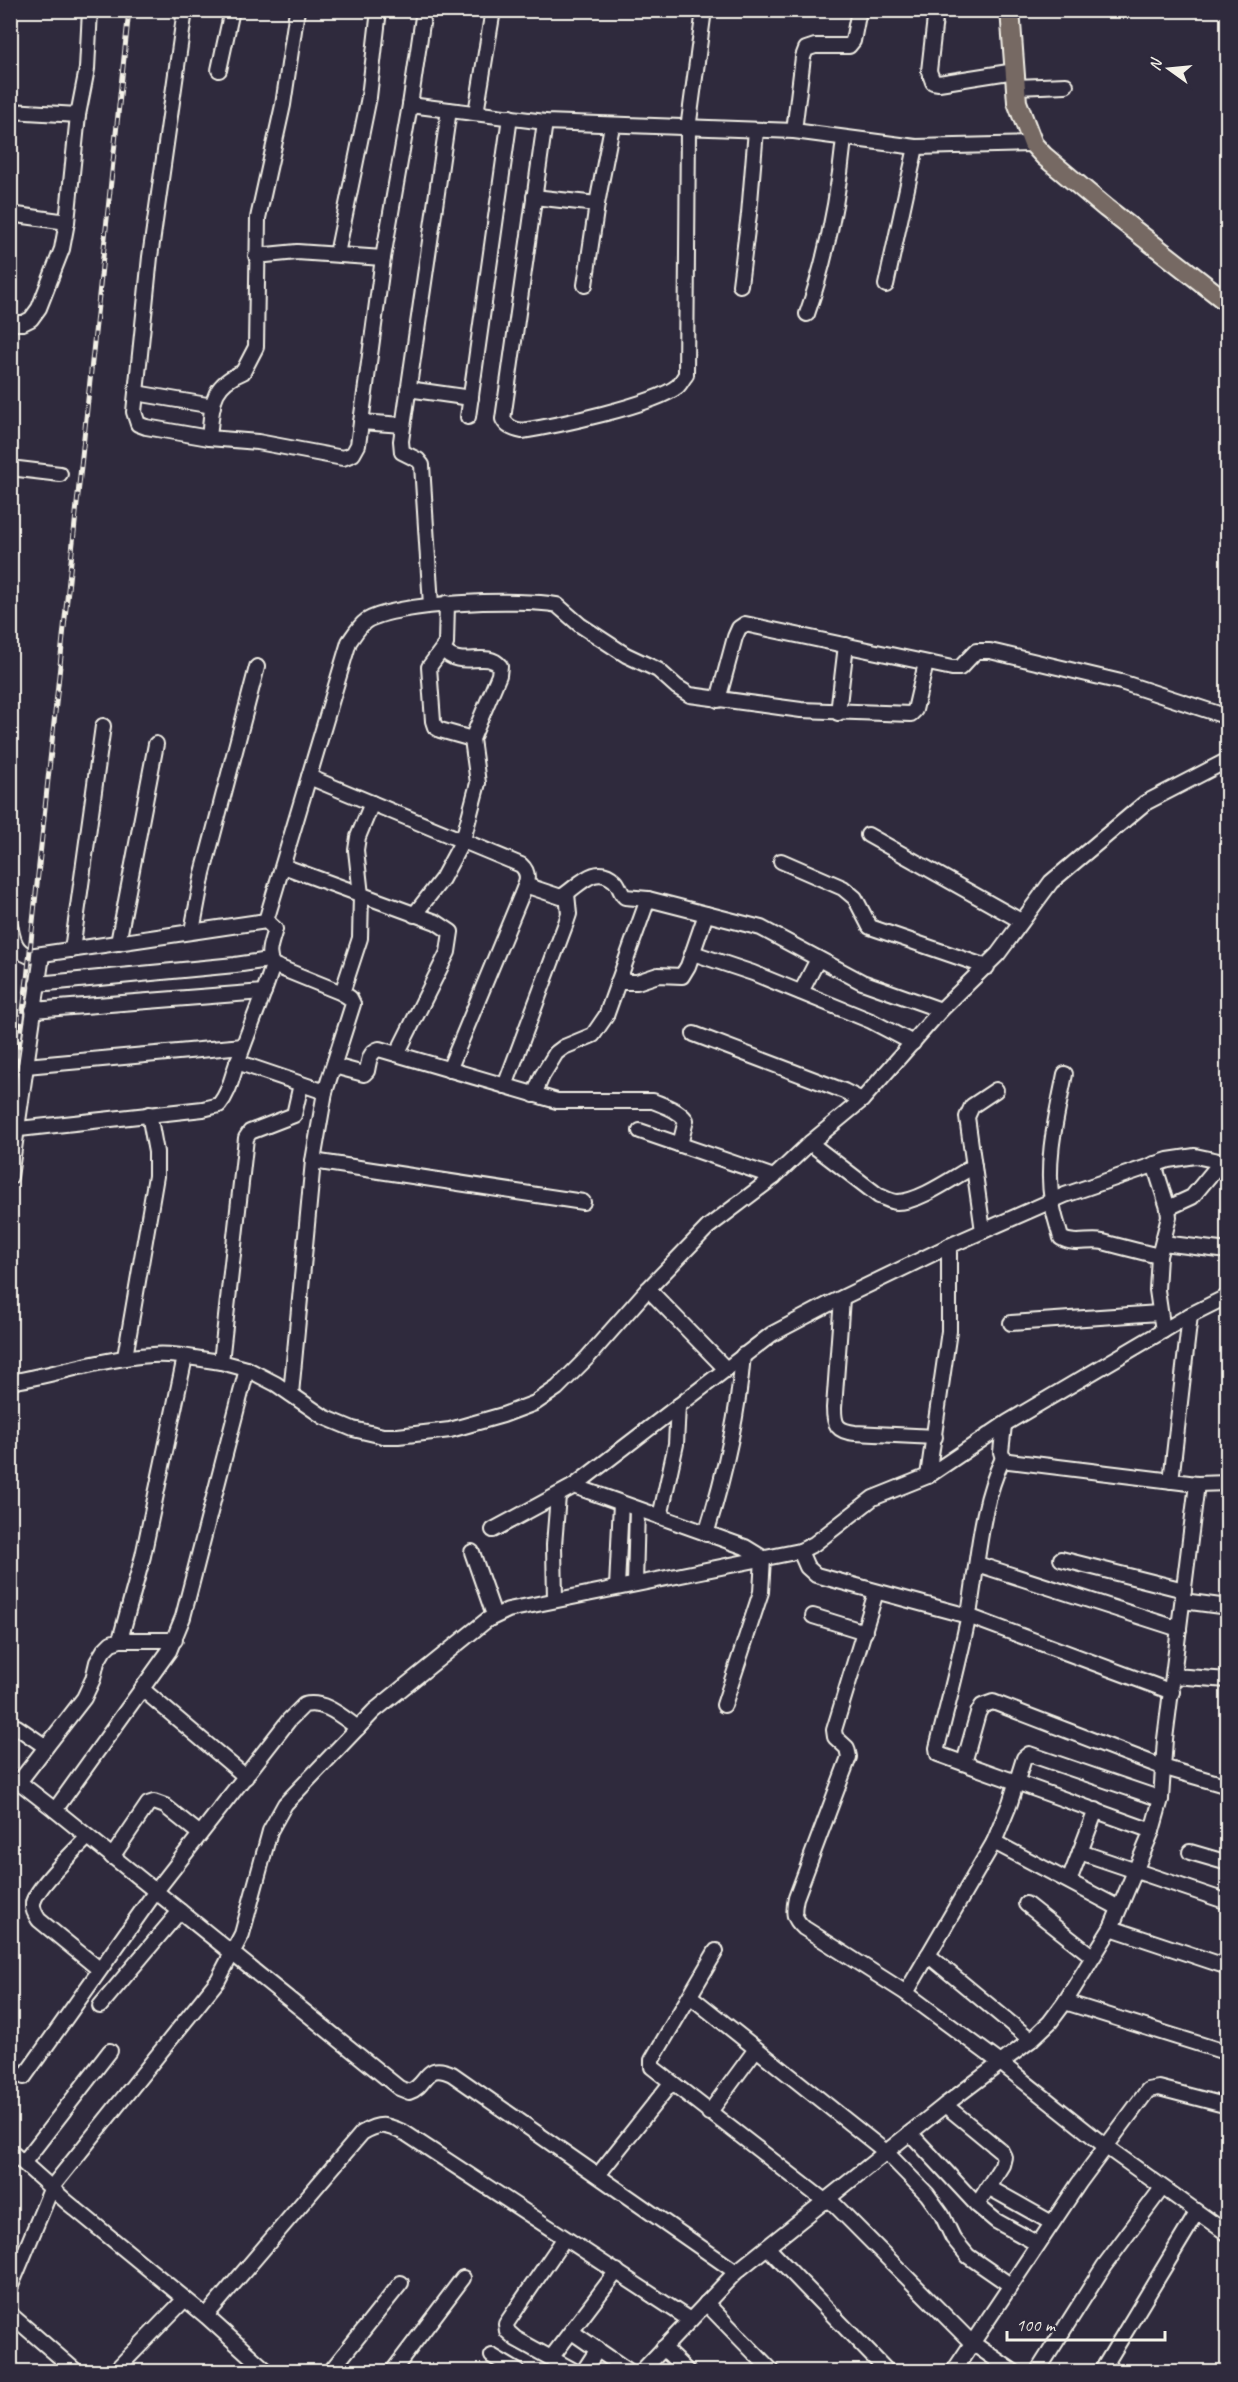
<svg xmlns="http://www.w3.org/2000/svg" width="1238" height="2382" font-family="Caveat,sans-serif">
	<rect width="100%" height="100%" fill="#2f2a3d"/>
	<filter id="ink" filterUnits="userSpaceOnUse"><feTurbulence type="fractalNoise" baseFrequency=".0167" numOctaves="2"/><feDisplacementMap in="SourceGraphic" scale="12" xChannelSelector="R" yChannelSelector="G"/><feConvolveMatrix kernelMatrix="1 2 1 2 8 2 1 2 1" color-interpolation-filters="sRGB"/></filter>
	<g filter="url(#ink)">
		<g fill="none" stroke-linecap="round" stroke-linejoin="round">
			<!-- minor casing -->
			<g stroke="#f4f1e8" stroke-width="18">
				<g id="minor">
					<path d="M185,10l-35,247 -16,155 4,12 8,3 63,11"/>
					<path d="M297,10l-14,95 -25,113 -2,129 -13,25c-34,14 -30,33 -34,66l49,4 85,16 10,-4 5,-9 25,-187 27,-153 14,-95"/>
					<path d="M935,18l-6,53 4,11 6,1 76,-12"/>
					<path d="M219,70l13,-60"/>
					<path d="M1016,87l50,-2"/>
					<path d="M410,105l135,17 249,9 122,16 117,-3"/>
					<path d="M10,111l68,4"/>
					<path d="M476,113l17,-103"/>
					<path d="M545,122l-42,297c4,8 10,10 19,12 32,-5 133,-26 156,-45 3,-3 5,-8 8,-11l2,-246 16,-119"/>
					<path d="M794,131l9,-74 3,-8 9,-3h34l4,-5 6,-31"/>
					<path d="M534,197l63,7"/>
					<path d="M10,214l57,8"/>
					<path d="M337,254l32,-157 10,-87"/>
					<path d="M256,256l41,-4 86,6"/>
					<path d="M585,285l12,-81 15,-78"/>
					<path d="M740,285l9,-71 7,-84"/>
					<path d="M886,285l30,-138"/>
					<path d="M807,314c20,-57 31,-115 37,-175"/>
					<path d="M10,323h13l8,-4 8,-11 23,-59 5,-27 11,-107 9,-46 3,-59"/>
					<path d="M408,389l63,9"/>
					<path d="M136,393l77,13"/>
					<path d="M468,417l42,-300"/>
					<path d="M361,422l42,3"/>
					<path d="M10,468l50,6"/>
					<path d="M447,603l-1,41 -17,23 4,54 2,6 5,3 32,9"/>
					<path d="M431,605l-9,-140 -4,-5 -16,-8 -1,-11 48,-331"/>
					<path d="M718,700l17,-63 4,-9 6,-4 207,44h8l16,-17h14l131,31 107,35"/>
					<path d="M838,713l8,-68"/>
					<path d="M309,777l212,88c11,10 4,20 0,31l-72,174"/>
					<path d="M868,835l153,86"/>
					<path d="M781,861l62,27 12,10 15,29 117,40"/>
					<path d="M283,866l153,56 15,10 -3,20 -51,102"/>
					<path d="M525,885l36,12c17,-10 34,-35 54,-16 5,5 5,12 10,16l23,2 113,29 101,54 79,28"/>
					<path d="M414,915l28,-36 21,-39 15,-57 -6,-44 27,-64 1,-9c-14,-17 -41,5 -57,-17"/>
					<path d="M266,921l83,-279c5,-7 10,-16 17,-21 31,-19 155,-23 191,-16l23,20 46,30 32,15 19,17 13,8 111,15 110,4 4,-4 11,-47"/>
					<path d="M10,925c3,14 4,25 19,31l237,-35 9,8c-3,12 -10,25 -2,36l69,28 8,5 3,6 -28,88"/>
					<path d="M192,931l11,-58 54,-206"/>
					<path d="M118,943l38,-199"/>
					<path d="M72,950l31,-224"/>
					<path d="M693,953l60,20 118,48 42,22"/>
					<path d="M618,982h19l21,-7 24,1 6,-10 18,-52"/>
					<path d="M37,984l198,-19 34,-5"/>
					<path d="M801,992l17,-33"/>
					<path d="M342,993l18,-55 1,-43 -5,-45 2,-13 14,-34"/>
					<path d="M33,1010l231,-18"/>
					<path d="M694,1034l150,57 18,9"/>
					<path d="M237,1062l88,30 -12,69 -22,233"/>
					<path d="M26,1066l217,-20"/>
					<path d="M334,1066l30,8 3,-3c2,-9 2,-19 12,-22l178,52h96c12,5 25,9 33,19l-6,25"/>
					<path d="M1065,1074c-8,41 -20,85 -13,127 1,12 6,25 9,37 14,8 28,1 42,4 19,5 38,10 56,14"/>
					<path d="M301,1084l-7,31 -44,17 -4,6 -25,224 26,7 -64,248 -14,34 -114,159 344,278 10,4c20,-7 15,-31 43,-18l284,198"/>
					<path d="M505,1086l61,-163 3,-9 -2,-20"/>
					<path d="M534,1095l8,-19 14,-23 8,-6 29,-12 13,-19 42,-117"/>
					<path d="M19,1129l184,-20 16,-4c12,-15 13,-31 20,-47 11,-31 24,-61 34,-93"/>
					<path d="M640,1131l134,46"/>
					<path d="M810,1143l69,53c6,2 12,6 18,6 23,0 57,-25 77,-36"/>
					<path d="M313,1161l270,41"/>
					<path d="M1154,1164l14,44 1,9 -10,39 -2,34 6,41"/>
					<path d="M10,1177l32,-222"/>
					<path d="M1168,1208l24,-11 29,-35"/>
					<path d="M983,1231l-16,-114 5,-11 24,-16"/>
					<path d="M1163,1243l65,8"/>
					<path d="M648,1289l77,79"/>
					<path d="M842,1298l-8,110c0,17 3,23 21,25l80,4"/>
					<path d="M1011,1323l148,-10"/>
					<path d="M125,1357l31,-181v-24l-7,-38"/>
					<path d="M247,1369l29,15 48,33 29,12 30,7h15l52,-6 53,-15 32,-12 22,-15 31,-31 60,-68 60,-62 66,-50 36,-34 52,-43 79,-90 57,-56 53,-72 94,-79 83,-43"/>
					<path d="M10,1382c48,-8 94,-24 142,-27 22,-2 46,4 69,7"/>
					<path d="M1004,1425l-3,27 2,6 6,3 188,23 31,-1"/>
					<path d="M1003,1458c-23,48 -25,104 -34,156 -9,45 -21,90 -32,134l1,6 214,77"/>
					<path d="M928,1476l21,-145v-85"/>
					<path d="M1171,1481l19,-166"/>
					<path d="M574,1486l171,61 18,11 -2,34 -37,113"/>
					<path d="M660,1517l16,-73 2,-38"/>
					<path d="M493,1530l81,-44 198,-152 57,-30 120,-58 116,-51 103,-35 27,-4 33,7"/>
					<path d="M706,1534c18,-57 32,-119 37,-179"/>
					<path d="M800,1551l7,16 9,8 152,41 204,76"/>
					<path d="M472,1552l22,63"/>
					<path d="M1061,1559l123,31"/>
					<path d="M977,1564l202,65"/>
					<path d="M635,1584l2,-75"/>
					<path d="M617,1587l4,-84"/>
					<path d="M876,1592l-42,138 1,7 12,11 2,9 -53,141c-3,15 -3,20 8,30l102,65 96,71 103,82 123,88"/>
					<path d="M555,1600l-1,-55 4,-49"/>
					<path d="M1183,1601l45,6"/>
					<path d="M813,1616l52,16"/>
					<path d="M120,1640l23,-84 42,-199"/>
					<path d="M1174,1676l54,4"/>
					<path d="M142,1689l104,88"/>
					<path d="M10,1726l7,1 29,20"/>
					<path d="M964,1763l14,-50 4,-7 11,-4 169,65 66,19"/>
					<path d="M10,1775l45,35"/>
					<path d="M19,1782l65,-84 9,-19 4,-17 7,-12 7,-7 9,-3h55"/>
					<path d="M87,1838c-12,12 -51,50 -54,65 -1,7 3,12 6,17l60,49"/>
					<path d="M994,1842l125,66"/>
					<path d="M1080,1852l148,50"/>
					<path d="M1190,1852l38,11"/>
					<path d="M112,1857l36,-53 6,-2 11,4 35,28"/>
					<path d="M1069,1881l27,-71"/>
					<path d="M1026,1904l66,52"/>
					<path d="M1111,1928l117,39"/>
					<path d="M716,1951l-64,109v7l174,135"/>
					<path d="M928,1955l103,85"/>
					<path d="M906,1993l88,-151 16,-39 14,-45 5,-4 132,45"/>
					<path d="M690,1996l196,156 41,42 15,21 11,23 15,18 42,29"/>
					<path d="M1065,2002l163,51"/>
					<path d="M100,2006l80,-95"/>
					<path d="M24,2077l132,-186 133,-171 15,-15c21,-5 38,12 54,23"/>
					<path d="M945,2105l56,46 3,6 -2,8 -25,40"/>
					<path d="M709,2113l47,-64"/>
					<path d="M910,2133l67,72 19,16 42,23"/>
					<path d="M10,2151l57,51 139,114 62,56"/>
					<path d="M24,2162l86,-111"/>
					<path d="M598,2175l73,-92"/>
					<path d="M988,2187l64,36"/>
					<path d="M829,2199l142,143 43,30"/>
					<path d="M564,2239l-58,85 1,7 9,8 60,33"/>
					<path d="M767,2247l121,125"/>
					<path d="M10,2288l42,-101 166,-207 24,-46 28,-103 15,-27 89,-93 113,-91 21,-10 292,-59 14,-7 59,-46 55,-22 80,-54 182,-107 38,-19"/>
					<path d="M706,2303l67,69"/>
					<path d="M10,2314l67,58"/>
					<path d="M206,2316l156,-183c19,-11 24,-8 43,0l285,187"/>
					<path d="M572,2332l58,40"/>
					<path d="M663,2348l25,24"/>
					<path d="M492,2356l27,16"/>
					<path d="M551,2358l66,-87"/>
					<path d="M114,2372l71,-73"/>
					<path d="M330,2372l71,-89"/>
					<path d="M392,2372l71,-94"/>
					<path d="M583,2372l15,-23"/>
					<path d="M641,2372l95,-100 209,-167 86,-65 19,-18 15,-20 46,-74 41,-97 9,-32 4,-60 32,-255"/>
					<path d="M953,2372l126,-189 69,-93 11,-2 69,18"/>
					<path d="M1037,2372l67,-106 58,-78"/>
					<path d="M1101,2372l96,-159"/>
				</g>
			</g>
			<!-- major casing -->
			<g stroke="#f4f1e8" stroke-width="22">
				<path id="major" d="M1010,10l7,92 16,42 11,12 62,52 122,95"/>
			</g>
			<!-- minor -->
			<use href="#minor" stroke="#2f2a3d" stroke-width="14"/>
			<!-- major -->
			<use href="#major" stroke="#766964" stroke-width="18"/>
			<!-- rail casing -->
			<g stroke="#f4f1e8" stroke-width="5">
				<path id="rail" d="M10,1111l17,-132 102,-969"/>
			</g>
			<!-- rail -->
			<use href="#rail" stroke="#2f2a3d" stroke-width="3" stroke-dasharray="9" stroke-linecap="butt"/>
		</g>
	</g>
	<!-- margin -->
	<rect width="1238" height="2382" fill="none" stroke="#2f2a3d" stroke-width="36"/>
	<rect x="18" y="18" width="1202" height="2346" fill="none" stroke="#f4f1e8" stroke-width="2" filter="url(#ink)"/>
	<!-- north arrow -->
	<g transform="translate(1169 69) rotate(285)" stroke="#2f2a3d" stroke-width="4.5" paint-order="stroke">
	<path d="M0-4.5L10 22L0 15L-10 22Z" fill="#f4f1e8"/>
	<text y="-9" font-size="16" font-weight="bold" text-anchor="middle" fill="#f4f1e8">N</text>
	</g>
	<!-- scale -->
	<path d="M1007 2331v9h158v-9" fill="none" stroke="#f4f1e8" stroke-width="3"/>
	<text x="1016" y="2331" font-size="18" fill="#f4f1e8" stroke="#2f2a3d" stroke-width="4.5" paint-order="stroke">100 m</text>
</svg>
